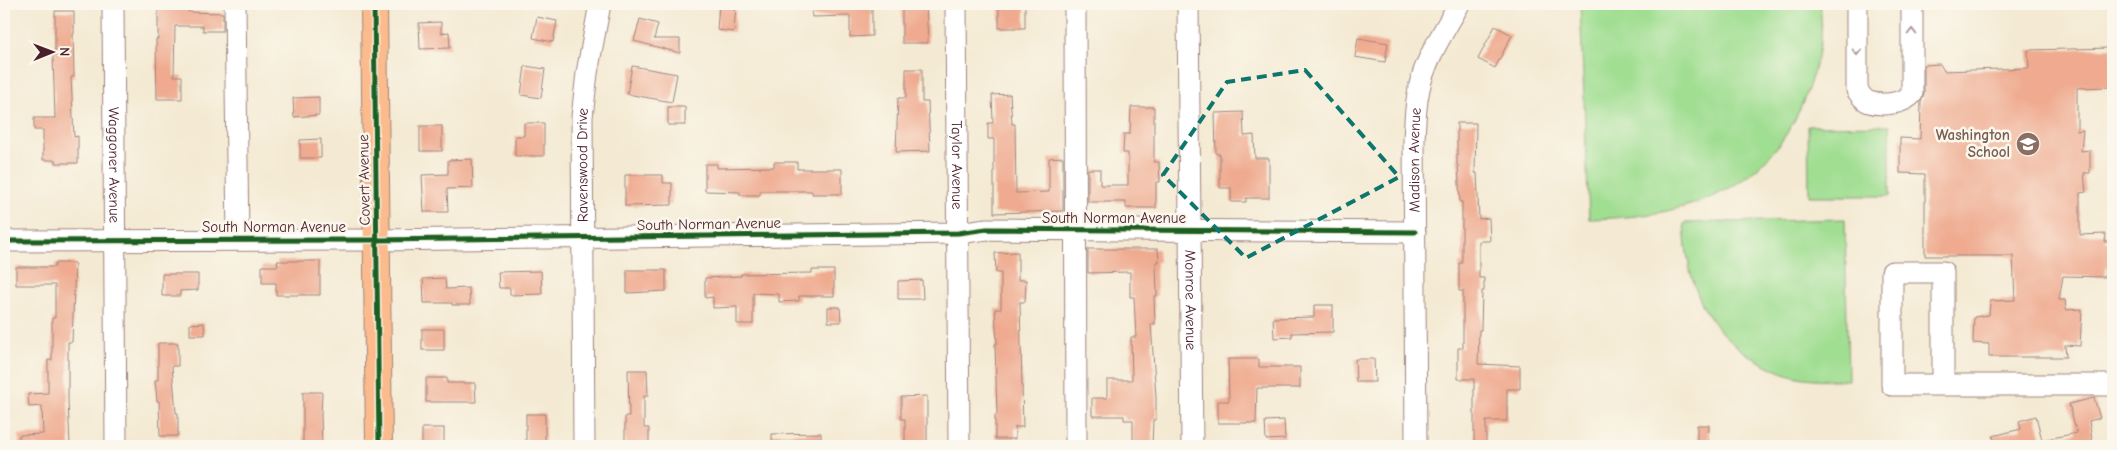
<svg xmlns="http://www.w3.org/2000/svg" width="2117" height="450" font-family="'Comic Neue',sans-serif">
	<rect width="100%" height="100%" fill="#fbf7ec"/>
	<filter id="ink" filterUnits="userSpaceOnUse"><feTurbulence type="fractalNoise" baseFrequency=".02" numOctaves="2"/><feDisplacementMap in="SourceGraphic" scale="10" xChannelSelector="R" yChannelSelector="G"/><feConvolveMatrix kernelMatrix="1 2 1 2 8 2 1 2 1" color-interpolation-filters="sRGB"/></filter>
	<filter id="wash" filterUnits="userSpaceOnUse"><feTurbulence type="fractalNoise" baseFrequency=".0096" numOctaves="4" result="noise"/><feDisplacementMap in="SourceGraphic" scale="20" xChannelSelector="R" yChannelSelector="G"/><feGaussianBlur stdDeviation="1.12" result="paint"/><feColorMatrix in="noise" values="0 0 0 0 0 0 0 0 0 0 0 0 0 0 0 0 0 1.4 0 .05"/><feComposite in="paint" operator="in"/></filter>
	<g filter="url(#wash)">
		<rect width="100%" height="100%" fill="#f4ead3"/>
		<!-- green -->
		<g fill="#a0de92" stroke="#757e5e">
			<path d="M1580,4h240c4,35 -1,52 -12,85 -36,103 -119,128 -219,130z"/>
			<path d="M1890,125v71h-81l-1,-70z"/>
			<path d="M1845,219l3,161c-17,0 -33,0 -50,-3 -14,-3 -27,-9 -39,-16 -56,-30 -72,-78 -75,-138z"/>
		</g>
		<g id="blocks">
			<!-- building -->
			<g fill="#efaa8f">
				<path d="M158,4h30v8l35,1v18h-20v-5h-28l-1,50h8v23h-25l-1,-60h2z"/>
				<path d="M719,4h17l-2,28 -17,-2z"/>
				<path d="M811,4h61v32l-22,1v-21l-38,1z"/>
				<path d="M902,4h24l2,39h-26z"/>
				<path d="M1025,4v24h-26v-23z"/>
				<path d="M55,11h19v23h-1l1,43h-3l3,60 4,-1v27h-22v-3h-13v-30h-9v-12h21l-2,-63h2z"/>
				<path d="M537,17l20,4 -4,21 -20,-4z"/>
				<path d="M640,19l18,5 -4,15h26v14l-46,-12z"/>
				<path d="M441,22v11l8,-1 1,16 -30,1 -1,-26z"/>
				<path d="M1495,26l17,9 -17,33 -17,-9z"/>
				<path d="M1358,38l30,5 -3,19 -30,-5z"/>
				<path d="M2112,48l-1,39 -34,1v43l6,-1 -2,21 9,-1v23h-6l2,19 -6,1v42l26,-1 -1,8h8l-1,26 -7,-1v10l-42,-1 -4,24h6l1,10 16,-1 -2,37 -15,-1 1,12h-77v-13l-16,-1 1,-26 15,-2 1,-14 25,-1 -2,-44h-88v-82l-25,-1v-35l20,1 1,-37 3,-8v-29l16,-1 4,7 85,-3 -1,-18z"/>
				<path d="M525,66l20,3 -4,29 -20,-3z"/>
				<path d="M632,66l45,8 -5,28 -45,-8z"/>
				<path d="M906,69h16v33h6l2,49 -34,1 2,-54h8z"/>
				<path d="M1010,94l2,30h3l1,69 33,-1v-34l14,-1v54l-69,2v-74h-6v-16h5l-1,-28z"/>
				<path d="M319,97v18l-25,2 -1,-19z"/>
				<rect x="668" y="107" width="17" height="18"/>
				<path d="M1131,107h23v55h5l1,20h-4v26h-30v-6h-38v-33h12v16h28v-32h-5l1,-19h6z"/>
				<path d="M1243,112l1,24 10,-1 1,23h14v40h-23v4h-15v-14h-11v-34h-4l-1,-41z"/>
				<path d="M524,123h20v33h-29v-20h9z"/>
				<path d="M1457,123h19l-1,50h2l2,46 10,-1 1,23h-11v37h5v13h-2l-1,39h-2l-1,34 42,2v23h-13v32h-21v25h-12v-67h-16v-31h5v-57h-4v-28h3v-61h-2l-2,-37h-1z"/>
				<rect x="420" y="126" width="22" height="25"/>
				<path d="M321,139v19h-21v-18z"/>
				<path d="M472,159l1,29 -26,1 1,23h-24l-2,-37 26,-1v-14z"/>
				<path d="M774,162h23v7h45v25h-30v-3h-52v4h-20v-3l-35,-1v-27h12v4l57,-1z"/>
				<path d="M625,175h38v8h9v22l-47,1z"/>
				<path d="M1088,249h70l1,13h-3l1,34h-3l1,28h-4l5,73v23h-3l-1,26h-19v-26h-9v-4h-32v-18h15v-18h25l-1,-43h5l-2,-40h-4v-25l-42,1z"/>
				<path d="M1018,252v28h8l-1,22h-5l3,125h-8v12h-20v-24h2l-2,-71h2l-2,-35h6v-36h-5l-1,-20z"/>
				<path d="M277,261h43v34h-44v-12h-14v-17h16z"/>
				<path d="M55,263h20l-3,79h-4v59l2,45h-51v-11l24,-1 -1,-28 -13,1 -1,-13 20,-1v-33h4v-42h3v-33h-39v-18h39z"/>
				<path d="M627,270h39v21l-39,2z"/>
				<path d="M812,270h22v26h-35v5l-20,1v-8l-26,-1v31h-16v-17l-24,1v-11l-8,1v-20l36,-2v-2l71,-1z"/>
				<path d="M541,271l1,23 -32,1v-7h-11l-1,-16z"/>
				<path d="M162,274h36v16l-18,1v5h-18z"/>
				<path d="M445,278l1,11 23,-1 1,17h-18v-2h-28l-1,-24z"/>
				<path d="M922,280l1,19h-25v-18z"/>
				<path d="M1314,305h19v27l-41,1v4l-18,1 -1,-20 41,-1z"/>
				<path d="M828,307h12l1,15h-13z"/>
				<path d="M204,323l1,12h-15v-11z"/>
				<rect x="422" y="329" width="22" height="21"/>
				<path d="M158,343h20v23h-6l4,47h2v23h-18l-1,-35h-2l-2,-21h3z"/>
				<path d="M1228,359h31v8h41v21h-43l-1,35h-38v-22h11z"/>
				<path d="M1355,359h19l1,23h-19z"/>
				<path d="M628,370h19l1,26h-4v32h5v18h-24v-30h4z"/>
				<path d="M426,378h21v5h28l1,19h-50z"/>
				<path d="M303,392h19l-1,24 1,30h-19z"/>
				<path d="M927,396v50h-22v-27h-4v-22z"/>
				<path d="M2094,398l6,20 -11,3 4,25h-97l-3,-10 28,-7 -2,-8 17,-5 6,24 35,-7 -8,-29z"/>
				<rect x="526" y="414" width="19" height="32"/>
				<path d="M1284,420l1,19 -19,1 -1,-19z"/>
				<path d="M1697,425h12l-1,17h-11z"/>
				<rect x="422" y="428" width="22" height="18"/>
				<path d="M821,433v13h-49v-12z"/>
			</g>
		</g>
	</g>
	<g filter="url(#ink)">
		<use href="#blocks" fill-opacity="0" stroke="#9f847f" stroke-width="1"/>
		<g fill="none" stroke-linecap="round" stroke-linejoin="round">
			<!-- minor casing -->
			<g stroke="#9f847f" stroke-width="23">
				<g id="minor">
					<path id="s1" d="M113,4l3,442"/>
					<path d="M235,4l3,235"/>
					<path id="s2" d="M956,4l3,442"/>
					<path d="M1075,4l1,442"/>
					<path id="s3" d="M1188,4l4,442"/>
					<path d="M1857,4v86c3,4 6,10 12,12 13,4 34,2 43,-8v-90"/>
					<path d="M4,241l373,-1 581,-7 29,-4 428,3"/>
					<path d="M1943,385v-113h-51v113h221"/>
					<path id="s4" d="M584,446l-2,-329 5,-44 13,-69"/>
					<path id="s5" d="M1416,446l-2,-306c1,-17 1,-34 5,-51 6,-30 26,-59 40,-85"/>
				</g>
			</g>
			<!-- major casing -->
			<g stroke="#9f847f" stroke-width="28">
				<path id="major" d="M374,4l5,442"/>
			</g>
			<!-- minor -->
			<use href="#minor" stroke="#fff" stroke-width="21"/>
			<!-- major -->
			<use href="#major" stroke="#fbbb8c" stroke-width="26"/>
			<!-- cycleway casing -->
			<g stroke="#fbf7ec" stroke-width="8">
				<g id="cycleway">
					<path d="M374,4l5,442"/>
					<path d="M4,241l373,-1 581,-7 29,-4 428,3"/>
				</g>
			</g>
			<!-- cycleway -->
			<use href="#cycleway" stroke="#1b5e20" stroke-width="5"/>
		</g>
		<!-- one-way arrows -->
		<defs><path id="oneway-chevron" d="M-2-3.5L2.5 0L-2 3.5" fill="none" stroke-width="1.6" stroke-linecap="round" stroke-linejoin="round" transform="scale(1.25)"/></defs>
		<g stroke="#ae9aa0">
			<use href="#oneway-chevron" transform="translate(1912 32) rotate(-90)"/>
			<use href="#oneway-chevron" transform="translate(1857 52) rotate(90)"/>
		</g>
	</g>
	<!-- marked area -->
	<path fill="none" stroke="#0f766e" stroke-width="4" stroke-dasharray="10 6" stroke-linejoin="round" d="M1305,70l94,107 -153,81 -83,-83 64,-93z"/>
	<!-- icons -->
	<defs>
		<g id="school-disc" transform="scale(1.25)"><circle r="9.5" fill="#8d6e63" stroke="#fbf7ec"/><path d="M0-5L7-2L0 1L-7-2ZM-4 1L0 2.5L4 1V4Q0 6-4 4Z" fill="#fff"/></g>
	</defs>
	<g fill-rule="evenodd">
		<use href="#school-disc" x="2028" y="144"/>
	</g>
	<g text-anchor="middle" stroke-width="5" stroke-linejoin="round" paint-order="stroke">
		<!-- education labels -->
		<g font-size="15" font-weight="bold" fill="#785e54" stroke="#fbf7ec" text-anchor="end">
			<text x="2010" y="140">Washington<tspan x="2010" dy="17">School</tspan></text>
		</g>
		<!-- street labels -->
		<g font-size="15" fill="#4a1f2b" stroke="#fbf7ec">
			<text dy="5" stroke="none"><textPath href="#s5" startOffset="286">Madison Avenue</textPath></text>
			<text dy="5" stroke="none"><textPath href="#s4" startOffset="281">Ravenswood Drive</textPath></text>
			<text dy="5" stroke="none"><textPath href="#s1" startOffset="161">Waggoner Avenue</textPath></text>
			<text dy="5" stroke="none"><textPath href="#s2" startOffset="161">Taylor Avenue</textPath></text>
			<text transform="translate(364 180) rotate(-91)" y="5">Covert Avenue</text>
			<text x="1114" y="223">South Norman Avenue</text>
			<text transform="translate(709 224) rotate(-1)" y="5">South Norman Avenue</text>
			<text x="274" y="232">South Norman Avenue</text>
			<text dy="5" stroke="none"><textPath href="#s3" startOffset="296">Monroe Avenue</textPath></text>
		</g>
	</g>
	<!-- margin -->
	<rect width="2117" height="450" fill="none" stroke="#fbf7ec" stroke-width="20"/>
	<!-- north arrow -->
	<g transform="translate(52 52) rotate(89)" stroke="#fbf7ec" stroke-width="4" paint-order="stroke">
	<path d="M0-4L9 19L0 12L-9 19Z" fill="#4a1f2b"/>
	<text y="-8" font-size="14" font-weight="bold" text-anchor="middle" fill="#4a1f2b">N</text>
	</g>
</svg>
